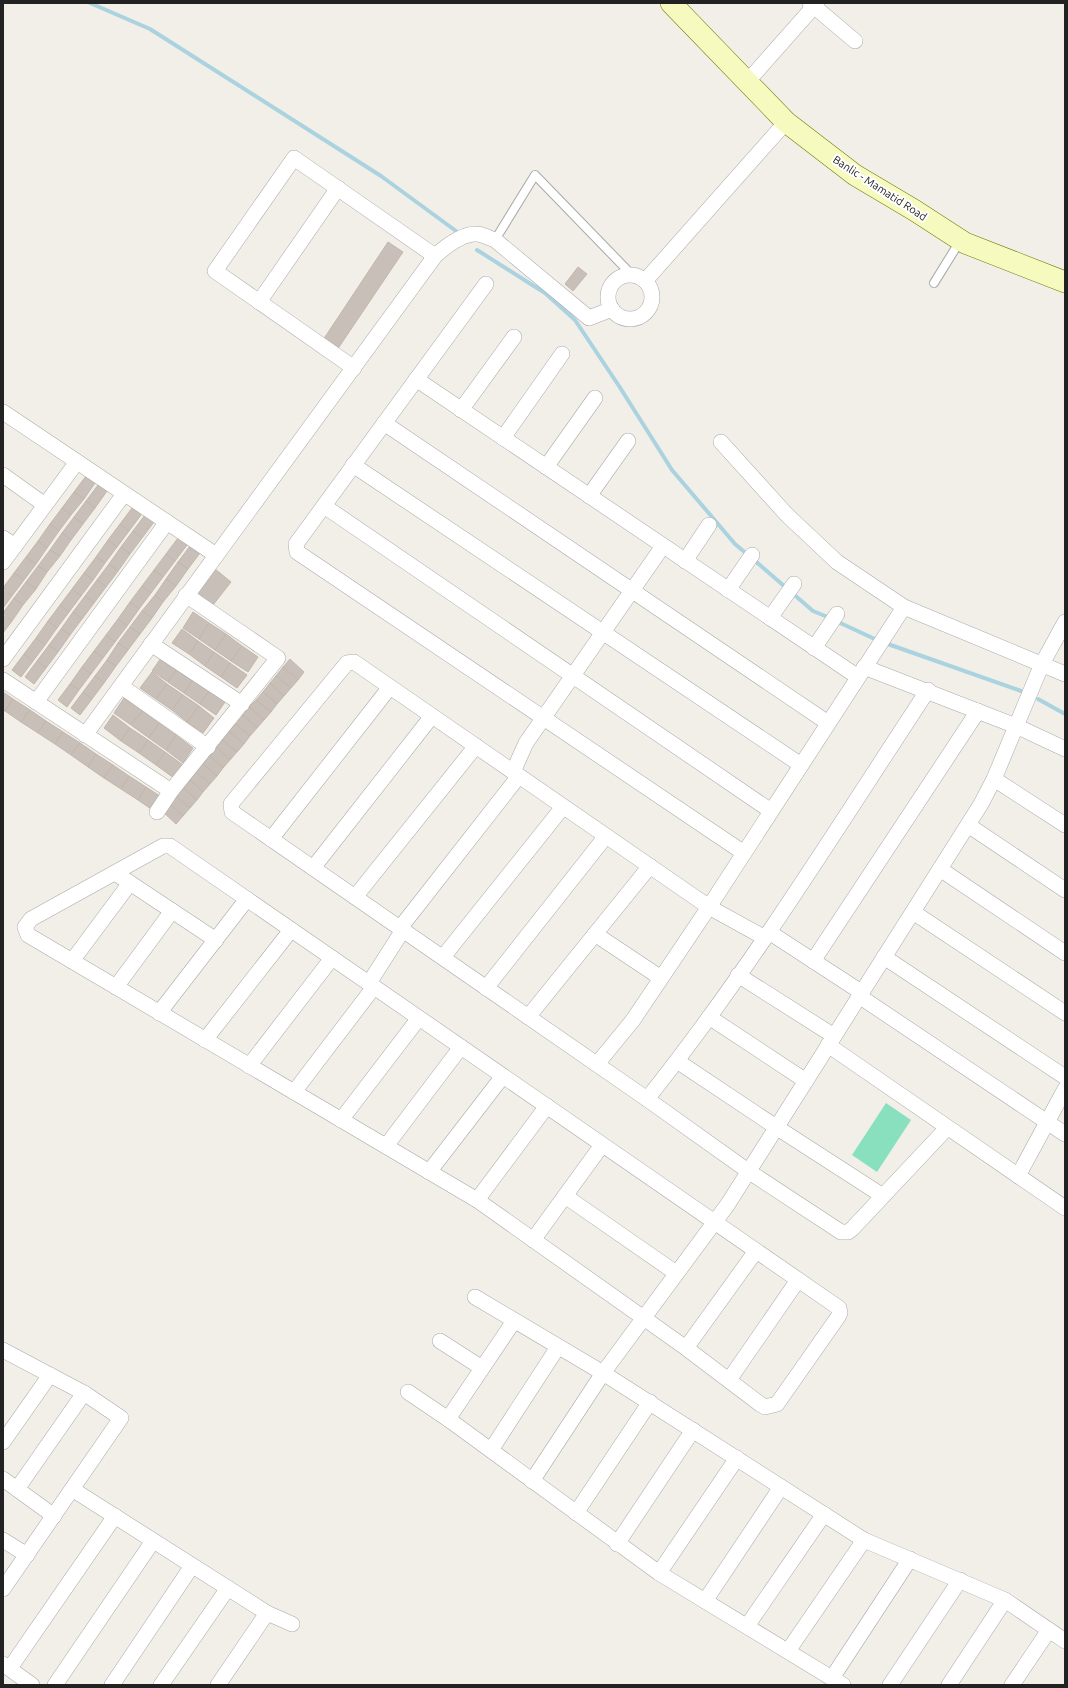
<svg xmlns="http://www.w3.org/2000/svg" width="1068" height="1688" font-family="Ubuntu,sans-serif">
	<rect width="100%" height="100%" fill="#f2efe9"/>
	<!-- pitch -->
	<path fill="#88e0be" d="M886,1103l25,17 -34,52 -25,-17z"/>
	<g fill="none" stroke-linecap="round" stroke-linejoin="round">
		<!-- stream -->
		<g stroke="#aad3df" stroke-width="4">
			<path d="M90,3l60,26 231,147 75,55"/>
			<path d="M477,250l68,43 30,27 44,66 53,84 63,74 13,11"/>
			<path d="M753,559l60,52 17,7"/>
			<path d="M836,621l43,20"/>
			<path d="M885,643l136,48"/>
			<path d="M1038,699l27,15"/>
		</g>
	</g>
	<!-- building -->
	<g fill="#c7bfb8" stroke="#c4b6ab">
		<path d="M388,242l15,10 -66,98 -14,-10z"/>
		<path d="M578,267l9,7 -14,17 -8,-7z"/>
		<path d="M86,476l9,7 -11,16 -10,-7z"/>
		<path d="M98,485l9,6 -12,17 -9,-7z"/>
		<path d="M74,492l10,7 -13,16 -9,-7z"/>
		<path d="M86,501l9,7 -12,16 -9,-7z"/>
		<path d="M62,508l9,7 -12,16 -9,-7z"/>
		<path d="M132,508l9,7 -12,16 -9,-7z"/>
		<path d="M145,515l9,7 -12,16 -9,-7z"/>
		<path d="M74,517l9,7 -12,16 -9,-7z"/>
		<path d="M50,524l9,7 -12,17 -9,-7z"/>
		<path d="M120,524l9,7 -12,16 -9,-7z"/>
		<path d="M133,531l9,7 -12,16 -9,-7z"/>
		<path d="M62,533l9,7 -11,16 -10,-6z"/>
		<path d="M178,538l9,7 -12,16 -9,-7z"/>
		<path d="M108,540l9,7 -12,16 -9,-6z"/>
		<path d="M38,541l9,7 -11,16 -10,-7z"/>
		<path d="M190,546l10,7 -12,16 -10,-7z"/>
		<path d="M121,547l9,7 -12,17 -9,-7z"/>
		<path d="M50,550l10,6 -13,16 -9,-6z"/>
		<path d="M166,554l9,7 -12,16 -9,-7z"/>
		<path d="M26,557l10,7 -12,16 -10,-7z"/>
		<path d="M96,557l9,6 -12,17 -9,-7z"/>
		<path d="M178,562l10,7 -12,17 -10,-7z"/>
		<path d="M109,564l9,7 -12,16 -9,-7z"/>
		<path d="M38,566l9,6 -11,17 -10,-7z"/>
		<path d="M215,569l16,13 -18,23 -16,-13z"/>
		<path d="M154,570l9,7 -12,16 -9,-7z"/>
		<path d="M14,573l10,7 -12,16 -9,-8z"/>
		<path d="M84,573l9,7 -12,16 -9,-7z"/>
		<path d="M166,579l10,7 -13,16 -8,-7z"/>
		<path d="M97,580l9,7 -12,16 -9,-7z"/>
		<path d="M26,582l10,7 -13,16 -9,-7z"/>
		<path d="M142,586l9,7 -12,16 -9,-7z"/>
		<path d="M72,589l9,7 -12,16 -9,-7z"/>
		<path d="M3,590l9,6 -9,12z"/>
		<path d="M155,595l8,7 -11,16 -10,-7z"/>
		<path d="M85,596l9,7 -12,16 -9,-7z"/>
		<path d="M14,598l9,7 -11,16 -9,-8z"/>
		<path d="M130,602l9,7 -12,17 -9,-7z"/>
		<path d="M60,605l9,7 -12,16 -9,-7z"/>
		<path d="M142,611l10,7 -12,16 -10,-7z"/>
		<path d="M73,612l9,7 -12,16 -9,-6z"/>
		<path d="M193,612l16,11 -10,16 -16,-11z"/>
		<path d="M3,615l9,6 -9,12z"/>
		<path d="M118,619l9,7 -12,16 -9,-7z"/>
		<path d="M48,621l9,7 -12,17 -9,-7z"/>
		<path d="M209,623l17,11 -11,16 -16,-11z"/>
		<path d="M130,627l10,7 -12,16 -10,-7z"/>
		<path d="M61,629l9,6 -12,17 -9,-7z"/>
		<path d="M182,629l16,12 -9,13 -17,-11z"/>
		<path d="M226,634l16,12 -11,15 -16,-11z"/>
		<path d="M106,635l9,7 -12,16 -9,-7z"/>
		<path d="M36,638l9,7 -12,16 -9,-7z"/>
		<path d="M198,641l16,11 -9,14 -16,-12z"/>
		<path d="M118,643l10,7 -12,16 -9,-6z"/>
		<path d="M49,645l9,7 -12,16 -9,-7z"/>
		<path d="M242,646l16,11 -10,15 -17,-11z"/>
		<path d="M94,651l9,7 -12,16 -9,-7z"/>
		<path d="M214,652l16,11 -9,14 -16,-11z"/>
		<path d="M24,654l9,7 -12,16 -9,-7z"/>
		<path d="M161,658l16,11 -9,13 -16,-11z"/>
		<path d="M290,659l14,13 -6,8 -15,-13z"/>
		<path d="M107,660l9,6 -12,17 -9,-7z"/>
		<path d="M37,661l9,7 -12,16 -9,-7z"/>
		<path d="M230,663l17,12 -10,13 -16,-11z"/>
		<path d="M82,667l9,7 -12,16 -9,-6z"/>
		<path d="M283,667l15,13 -7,8 -15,-12z"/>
		<path d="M177,669l16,11 -9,13 -16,-11z"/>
		<path d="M152,672l15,12 -11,15 -16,-11z"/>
		<path d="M95,676l9,7 -12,16 -9,-7z"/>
		<path d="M276,676l15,12 -7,8 -14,-13z"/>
		<path d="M193,680l16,11 -9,13 -16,-11z"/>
		<path d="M270,683l14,13 -7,8 -14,-12z"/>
		<path d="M70,684l9,6 -12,17 -9,-7z"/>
		<path d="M167,684l16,11 -11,15 -16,-11z"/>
		<path d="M209,691l16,11 -9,13 -16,-11z"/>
		<path d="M3,692l10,7 -8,12 -2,-1z"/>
		<path d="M83,692l9,7 -12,16 -9,-7z"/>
		<path d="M263,692l14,12 -6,8 -15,-12z"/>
		<path d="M183,695l16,11 -12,16 -15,-12z"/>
		<path d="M124,698l18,13 -11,14 -17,-12z"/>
		<path d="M13,699l17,11 -9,12 -16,-11z"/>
		<path d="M256,700l15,12 -7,8 -15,-13z"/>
		<path d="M199,706l15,12 -11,15 -16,-11z"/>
		<path d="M249,707l15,13 -7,8 -14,-13z"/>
		<path d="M30,710l16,11 -8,12 -17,-11z"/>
		<path d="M142,711l17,12 -10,15 -18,-13z"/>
		<path d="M113,715l17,13 -9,13 -17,-13z"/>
		<path d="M243,715l14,13 -7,8 -14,-12z"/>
		<path d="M46,721l17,11 -8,12 -17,-11z"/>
		<path d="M159,723l17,12 -10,15 -17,-12z"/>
		<path d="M236,724l14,12 -6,8 -15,-13z"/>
		<path d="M130,728l18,12 -9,13 -18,-12z"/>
		<path d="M229,731l15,13 -7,8 -15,-12z"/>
		<path d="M63,732l17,11 -9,12 -16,-11z"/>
		<path d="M176,735l17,13 -10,15 -17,-13z"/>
		<path d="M148,740l17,12 -9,13 -17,-12z"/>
		<path d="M222,740l15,12 -7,8 -14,-13z"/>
		<path d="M80,743l16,11 -8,13 -17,-12z"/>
		<path d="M216,747l14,13 -7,8 -14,-13z"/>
		<path d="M165,752l18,13 -9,13 -18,-13z"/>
		<path d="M96,754l17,11 -9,13 -16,-11z"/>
		<path d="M209,755l14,13 -6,8 -15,-13z"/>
		<path d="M202,763l15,13 -7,8 -15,-13z"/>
		<path d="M113,765l16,11 -8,13 -17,-11z"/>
		<path d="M195,771l15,13 -7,8 -14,-13z"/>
		<path d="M129,776l17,11 -8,13 -17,-11z"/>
		<path d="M189,779l14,13 -6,8 -15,-13z"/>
		<path d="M146,787l17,11 -9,13 -16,-11z"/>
		<path d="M182,787l15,13 -7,8 -15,-13z"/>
		<path d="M175,795l15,13 -7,8 -14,-13z"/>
		<path d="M169,803l14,13 -7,8 -14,-13z"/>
	</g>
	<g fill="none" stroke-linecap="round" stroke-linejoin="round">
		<!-- lane casing -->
		<g stroke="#a9a9a9" stroke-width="10">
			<g id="lane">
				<path d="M495,240l40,-65 97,100"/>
				<path d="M934,283l26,-42"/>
			</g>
		</g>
		<!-- street casing -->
		<g stroke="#a9a9a9" stroke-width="16">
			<g id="street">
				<path d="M810,3l45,38"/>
				<path d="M748,81l69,-78"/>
				<circle cx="630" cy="297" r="22"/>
				<path d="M645,281l141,-159"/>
				<path d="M486,284l-190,260 1,8 447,301"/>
				<path d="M259,302l79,-114"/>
				<path d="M354,368l-139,-97 79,-113 141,98"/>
				<path d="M416,379l442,298"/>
				<path d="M461,410l53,-73"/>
				<path d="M3,412l213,143"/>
				<path d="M384,423l444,300"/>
				<path d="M503,438l59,-84"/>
				<path d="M721,442l66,73 50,47 67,45 161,67"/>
				<path d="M353,465l448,300"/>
				<path d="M546,467l49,-69"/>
				<path d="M3,475l42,30"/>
				<path d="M589,496l39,-55"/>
				<path d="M324,506l447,305"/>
				<path d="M3,538l12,8"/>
				<path d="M685,561l24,-36"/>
				<path d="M3,562l74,-100"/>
				<path d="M728,590l24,-35"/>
				<path d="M770,618l24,-34"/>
				<path d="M151,644l91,60"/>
				<path d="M814,648l23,-34"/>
				<path d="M3,659l121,-165"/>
				<path d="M864,667l152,59 49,23"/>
				<path d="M3,680l168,111"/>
				<path d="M121,686l87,61"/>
				<path d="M36,702l131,-180"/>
				<path d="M85,735l350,-479c10,-9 27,-23 42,-22 5,0 12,4 18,6l94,78 23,-9"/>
				<path d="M513,772l13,-29 137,-197"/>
				<path d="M994,779l71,46"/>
				<path d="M157,812l14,-21 107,-133 -92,-63"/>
				<path d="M968,825l97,65"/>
				<path d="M271,839l119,-152"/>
				<path d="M163,846h7l669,462 1,5 -2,4 -61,87 -12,3 -5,-3 -74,-56 -209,-148 -449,-265 -3,-8 6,-8z"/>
				<path d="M313,868l119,-152"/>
				<path d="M940,869l125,84"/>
				<path d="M115,873l101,67"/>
				<path d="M355,897l121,-151"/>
				<path d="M913,912l152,101"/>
				<path d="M400,928l119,-152"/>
				<path d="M769,932l92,60"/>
				<path d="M595,934l66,44"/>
				<path d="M765,938l-56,-31 -355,-245 -7,1 -116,141 1,8 415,287 101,72 93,61h7l4,-3 95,-101"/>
				<path d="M443,957l120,-150"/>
				<path d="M884,957l181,120"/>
				<path d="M72,961l58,-78"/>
				<path d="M813,961l165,-250"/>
				<path d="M738,975l96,61"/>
				<path d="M369,983l34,-53"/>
				<path d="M116,987l56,-76"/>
				<path d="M486,988l120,-152"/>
				<path d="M859,996l206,138"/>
				<path d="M159,1013l88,-114"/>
				<path d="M528,1017l122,-151"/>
				<path d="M709,1017l97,64"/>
				<path d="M205,1040l86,-110"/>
				<path d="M828,1045l237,163"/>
				<path d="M677,1061l99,66 107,69"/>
				<path d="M597,1064l36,-44 76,-113 195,-300"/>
				<path d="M249,1066l83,-108"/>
				<path d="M294,1092l80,-105"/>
				<path d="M647,1099c103,-129 190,-271 281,-409"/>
				<path d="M341,1120l78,-102"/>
				<path d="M386,1146l75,-99"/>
				<path d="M429,1172l74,-96"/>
				<path d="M1018,1176l47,-87"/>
				<path d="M565,1196l111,77"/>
				<path d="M477,1200l70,-94"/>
				<path d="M533,1240l69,-95"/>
				<path d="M475,1297l128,76 261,167 141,60 60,41"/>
				<path d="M440,1341l42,27"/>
				<path d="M686,1348l70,-97"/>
				<path d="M3,1350l81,43 37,25 -118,171"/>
				<path d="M729,1380l69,-100"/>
				<path d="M408,1392l40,27 211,154 184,112"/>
				<path d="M448,1419l66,-98"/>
				<path d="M3,1442l47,-67"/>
				<path d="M491,1450l67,-103"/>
				<path d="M3,1479l51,37"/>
				<path d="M532,1481l71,-108 125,-169 253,-400 13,-25 48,-115 23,-42"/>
				<path d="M17,1489l67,-96"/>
				<path d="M72,1489l195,124 25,11"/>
				<path d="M576,1513l74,-111"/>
				<path d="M3,1540l24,15"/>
				<path d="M617,1544l76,-114"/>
				<path d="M659,1573l78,-115"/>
				<path d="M705,1601l76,-114"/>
				<path d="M747,1626l77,-112"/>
				<path d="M788,1651l76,-111"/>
				<path d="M3,1664l29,21"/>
				<path d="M10,1668l105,-152"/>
				<path d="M832,1678l78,-119"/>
				<path d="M55,1685l98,-144"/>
				<path d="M112,1685l80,-119"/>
				<path d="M161,1685l67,-97"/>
				<path d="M218,1685l49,-72"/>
				<path d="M890,1685l70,-105"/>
				<path d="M949,1685l56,-85"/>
				<path d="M1012,1685l37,-55"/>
			</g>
		</g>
		<!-- secondary casing -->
		<g stroke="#707d05" stroke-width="22">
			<path id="secondary" d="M671,3l115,119 69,53 59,35 51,33 100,39"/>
		</g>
		<!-- lane -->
		<use href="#lane" stroke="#fff" stroke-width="8"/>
		<!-- street -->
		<use href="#street" stroke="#fff" stroke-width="15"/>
		<!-- secondary -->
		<use href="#secondary" stroke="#f7fabf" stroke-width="21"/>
	</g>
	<g text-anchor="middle" stroke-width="4" stroke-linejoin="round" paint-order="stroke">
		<!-- street labels -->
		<g font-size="11" fill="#222" stroke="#fff">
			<text transform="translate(880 188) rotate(33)" y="4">Banlic - Mamatid Road</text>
		</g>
	</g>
	<!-- border -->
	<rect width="1068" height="1688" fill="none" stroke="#222222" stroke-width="8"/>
</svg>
